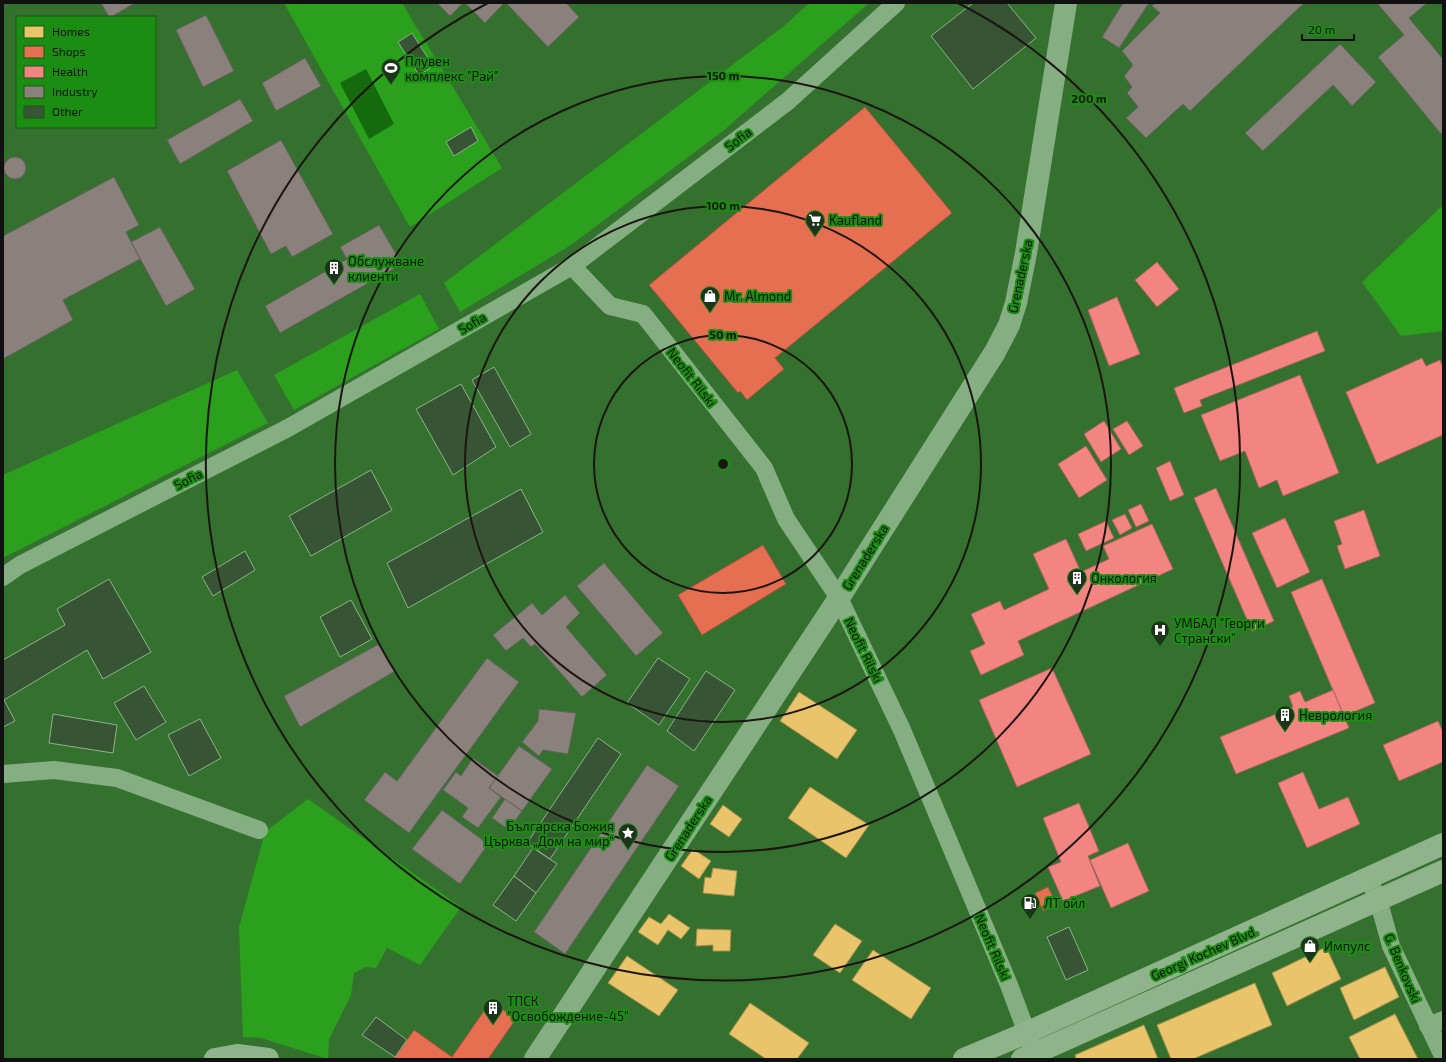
<svg xmlns="http://www.w3.org/2000/svg" width="1446" height="1062" font-family="'Exo 2',sans-serif">
	<rect width="100%" height="100%" fill="#34712f"/>
	<!-- green -->
	<g fill="#2aa01d">
		<path d="M284,3h118l100,165 -92,59z"/>
		<path d="M809,3h60l-146,128 -152,114 -111,67 -16,-29 340,-257z"/>
		<path d="M1443,205v126l-42,5 -39,-54z"/>
		<path d="M420,294l19,35 -145,81 -20,-35z"/>
		<path d="M237,370l31,53 -265,135v-83z"/>
		<path d="M308,799l153,108 -41,58 -33,-17 -11,20 -10,-1 -12,6 -3,22 -22,44 -1,20 -67,-21 -18,-1 -4,-110 26,-95z"/>
	</g>
	<!-- water -->
	<path fill="#156a0e" d="M366,69l28,55 -25,15 -29,-56z"/>
	<!-- homes -->
	<g fill="#e9c46a" stroke="#a88e4f">
		<path d="M799,692l58,38 -20,29 -57,-38z"/>
		<path d="M810,787l59,38 -23,33 -58,-40z"/>
		<path d="M723,805l19,14 -13,18 -19,-13z"/>
		<path d="M693,849l18,12 -12,18 -18,-13z"/>
		<path d="M713,868l24,3 -3,25 -31,-3 2,-16 6,1z"/>
		<path d="M669,914l21,14 -9,11 -13,-9 -10,15 -20,-13 11,-15 12,7z"/>
		<path d="M835,924l27,17 -22,32 -27,-18z"/>
		<path d="M697,929l34,1 -1,21h-17v-6l-17,1z"/>
		<path d="M1326,947l15,32 -54,27 -15,-33z"/>
		<path d="M873,950l58,38 -20,31 -59,-39z"/>
		<path d="M627,956l51,34 -19,26 -51,-33z"/>
		<path d="M1385,967l14,30 -45,23 -14,-32z"/>
		<path d="M1255,983l17,42 -79,34h-22l-14,-34z"/>
		<path d="M750,1003l59,40 -12,16h-31l-37,-25z"/>
		<path d="M1395,1014l23,45h-58l-11,-22z"/>
		<path d="M1144,1025l14,34h-82l-1,-4z"/>
	</g>
	<!-- shops -->
	<g fill="#e76f51" stroke="#a7533e">
		<path d="M865,107l87,106 -177,145 9,11 -37,31 -7,-9 -2,2 -89,-108z"/>
		<path d="M763,545l23,39 -84,51 -24,-40z"/>
		<path d="M1048,887l9,18 -14,6 -8,-18z"/>
		<path d="M491,1001l25,18 -28,40h-94l20,-29 38,27z"/>
	</g>
	<!-- health -->
	<g fill="#f28482" stroke="#ae6260">
		<path d="M1157,262l22,27 -22,18 -22,-27z"/>
		<path d="M1117,297l23,57 -31,12 -21,-56z"/>
		<path d="M1317,331l8,20 -125,49 2,6 -18,7 -10,-25z"/>
		<path d="M1422,358l4,8 14,-6 3,7v68l-66,29 -31,-72z"/>
		<path d="M1300,375l39,98 -56,23 -6,-16 -18,8 -14,-37 -25,10 -19,-46z"/>
		<path d="M1104,421l17,28 -20,13 -17,-28z"/>
		<path d="M1127,421l16,25 -14,9 -16,-26z"/>
		<path d="M1086,446l21,34 -28,18 -21,-34z"/>
		<path d="M1170,461l14,34 -14,6 -14,-33z"/>
		<path d="M1216,488l58,133 -22,10 -58,-133z"/>
		<path d="M1141,504l8,17 -13,6 -8,-17z"/>
		<path d="M1364,510l16,46 -35,13 -8,-23 5,-2 -8,-23z"/>
		<path d="M1125,514l7,14 -12,7 -8,-15z"/>
		<path d="M1285,518l25,54 -33,16 -25,-55z"/>
		<path d="M1106,521l8,17 -28,13 -8,-17z"/>
		<path d="M1152,524l21,45 -155,72 6,14 -43,20 -11,-24 15,-7 -14,-30 29,-13 4,9 45,-21 -16,-35 33,-15 15,33 28,-13 -6,-13z"/>
		<path d="M1322,579l53,124 -31,13 -53,-124z"/>
		<path d="M1052,668l39,86 -74,33 -38,-87z"/>
		<path d="M1333,690l16,38 -113,46 -16,-37 73,-30 -4,-11 11,-5 5,11z"/>
		<path d="M1438,721l5,11v30l-44,19 -16,-36z"/>
		<path d="M1303,772l16,37 29,-12 12,27 -53,24 -29,-65z"/>
		<path d="M1079,803l20,48 -11,5 12,30 -37,15 -15,-34 13,-5 -18,-44z"/>
		<path d="M1128,843l21,48 -38,17 -21,-48z"/>
	</g>
	<!-- industry -->
	<g fill="#8a817c" stroke="#665f5c">
		<path d="M101,3h34l-24,14h-2z"/>
		<path d="M437,3h26l-13,13z"/>
		<path d="M465,3h39l-19,20z"/>
		<path d="M506,3h60l13,14 -31,30z"/>
		<path d="M1123,3h26l-30,45 -17,-11z"/>
		<path d="M1155,3h149l-114,108 -7,-7 -37,34 -20,-20 12,-11 -11,-14 5,-6 -8,-11 9,-11 -11,-14 38,-38 -8,-7z"/>
		<path d="M1377,3h50l-18,15 34,41v73l-2,2 -63,-77 26,-22z"/>
		<path d="M206,15l28,56 -31,16 -27,-57z"/>
		<path d="M1340,44l36,38 -24,24 -19,-21 -70,66 -18,-18z"/>
		<path d="M305,58l16,28 -45,25 -14,-28z"/>
		<path d="M240,99l13,22 -73,43 -13,-24z"/>
		<path d="M281,140l52,94 -41,23 -6,-11 -15,8 -44,-83z"/>
		<circle cx="15" cy="168" r="11"/>
		<path d="M114,177l25,48 -13,7 14,27 -77,41 10,20 -70,39v-123z"/>
		<path d="M379,225l23,39 -122,69 -15,-27 82,-47 -7,-12z"/>
		<path d="M160,227l35,62 -29,17 -35,-64z"/>
		<path d="M604,563l59,70 -27,23 -59,-70z"/>
		<path d="M565,595l15,18 -14,14 41,48 -25,22 -47,-53 -4,3 -8,-9 -17,13 -13,-16 39,-32 10,12z"/>
		<path d="M379,644l16,27 -95,56 -16,-31z"/>
		<path d="M487,658l32,24 -110,151 -45,-33 21,-28 12,9z"/>
		<path d="M539,709l37,4 -8,41 -25,-4 -4,6 -17,-14 16,-21z"/>
		<path d="M519,746l33,23 -30,42 -33,-23z"/>
		<path d="M473,758l25,18 -9,12 12,9 -23,31 -16,-11 6,-9 -25,-18 13,-18 5,4z"/>
		<path d="M647,765l32,21 -114,168 -31,-22z"/>
		<path d="M505,799l17,12 -13,19 -17,-12z"/>
		<path d="M442,810l46,34 -28,40 -48,-35z"/>
	</g>
	<!-- building -->
	<g fill="#375534" stroke="#8eb38b">
		<path d="M973,3h34l29,35 -63,51 -42,-53z"/>
		<path d="M412,33l21,33 -14,9 -21,-33z"/>
		<path d="M471,127l7,14 -24,15 -8,-14z"/>
		<path d="M494,367l37,67 -21,13 -38,-67z"/>
		<path d="M461,384l35,63 -43,28 -37,-66z"/>
		<path d="M371,470l21,40 -81,46 -22,-40z"/>
		<path d="M521,489l22,43 -135,76 -21,-45z"/>
		<path d="M245,551l10,19 -42,26 -11,-19z"/>
		<path d="M109,579l42,73 -48,27 -16,-29 -83,50 11,21 -12,6v-67l62,-35 -8,-16z"/>
		<path d="M351,600l21,39 -32,18 -20,-40z"/>
		<path d="M658,658l32,21 -31,46 -32,-22z"/>
		<path d="M706,671l29,19 -41,61 -27,-20z"/>
		<path d="M144,686l22,36 -30,18 -22,-37z"/>
		<path d="M53,714l64,11 -4,28 -64,-10z"/>
		<path d="M200,719l21,39 -32,18 -21,-41z"/>
		<path d="M598,738l23,16 -71,105 -23,-16z"/>
		<path d="M533,848l24,16 -21,29 -22,-17z"/>
		<path d="M514,876l22,17 -20,28 -23,-16z"/>
		<path d="M1069,927l19,43 -22,10 -19,-43z"/>
		<path d="M376,1017l31,23 -12,17 -33,-22z"/>
	</g>
	<g fill="none" stroke-linecap="round" stroke-linejoin="round">
		<!-- minor -->
		<g stroke="#86ae83" stroke-width="18">
			<path d="M572,266l38,40 33,8 121,154 22,51 53,79 63,132 107,255 22,59"/>
			<path d="M3,577l17,-12 268,-137 284,-162 216,-165 108,-98"/>
			<path d="M3,774l51,-4 63,8 142,52"/>
			<path d="M1368,878l10,21 13,47 52,110"/>
			<path d="M1428,1026l15,-6"/>
		</g>
		<!-- tertiary -->
		<path stroke="#86ae83" stroke-width="22" d="M535,1059l304,-461 156,-246 14,-27 7,-22 10,-50 40,-250"/>
		<!-- secondary -->
		<g stroke="#8fb48b" stroke-width="22">
			<path d="M215,1059l22,-4 31,4"/>
			<path d="M964,1059l62,-26 417,-189"/>
			<path d="M1022,1059l421,-188"/>
		</g>
	</g>
	<!-- distance rings -->
	<g fill="none" stroke="#1c1511" stroke-width="2">
		<circle cx="723" cy="464" r="129"/>
		<circle cx="723" cy="464" r="258"/>
		<circle cx="723" cy="464" r="388"/>
		<path d="M958 3A517 517 0 1 1 488 3"/>
	</g>
	<!-- icons -->
	<defs>
		<g id="stadium-pin" transform="scale(1)"><path d="M0 17L-7.5 6A9.5 9.5 0 1 1 7.5 6Z" fill="#1d331c" stroke="#1c8d13"/><path d="M0-5a6.5 5 0 1 0 0 10a6.5 5 0 1 0 0-10ZM-3.5-1.8h7v3.6h-7Z" fill="#fff"/></g>
		<g id="supermarket-pin" transform="scale(1)"><path d="M0 17L-7.5 6A9.5 9.5 0 1 1 7.5 6Z" fill="#1d331c" stroke="#1c8d13"/><path d="M-6-5.5h2.5l.6 2H6L4.5 2H-2.5L-4.4-4H-6ZM-1.5 3.2a1.3 1.3 0 1 0 .1 0ZM3 3.2a1.3 1.3 0 1 0 .1 0Z" fill="#fff"/></g>
		<g id="building-pin" transform="scale(1)"><path d="M0 17L-7.5 6A9.5 9.5 0 1 1 7.5 6Z" fill="#1d331c" stroke="#1c8d13"/><path d="M-4-6H4V6H1V3H-1V6H-4ZM-2.5-4.3h1.7v1.8h-1.7ZM.8-4.3h1.7v1.8H.8ZM-2.5-1h1.7V.8h-1.7ZM.8-1h1.7V.8H.8Z" fill="#fff"/></g>
		<g id="shop-pin" transform="scale(1)"><path d="M0 17L-7.5 6A9.5 9.5 0 1 1 7.5 6Z" fill="#1d331c" stroke="#1c8d13"/><path d="M-5-2.5h2.3a2.7 3.5 0 0 1 5.4 0H5L5.5 6h-11ZM-1.5-2.5h3a1.5 2.3 0 0 0-3 0Z" fill="#fff"/></g>
		<g id="hospital-pin" transform="scale(1)"><path d="M0 17L-7.5 6A9.5 9.5 0 1 1 7.5 6Z" fill="#1d331c" stroke="#1c8d13"/><path d="M-5-5h3v3.5h4V-5h3V5h-3V1.5h-4V5h-3Z" fill="#fff"/></g>
		<g id="sight-pin" transform="scale(1)"><path d="M0 17L-7.5 6A9.5 9.5 0 1 1 7.5 6Z" fill="#1d331c" stroke="#1c8d13"/><path d="M0-6L1.8-2.2L6-1.7L2.9 1.2L3.7 5.4L0 3.3L-3.7 5.4L-2.9 1.2L-6-1.7L-1.8-2.2Z" fill="#fff"/></g>
		<g id="fuel-pin" transform="scale(1)"><path d="M0 17L-7.5 6A9.5 9.5 0 1 1 7.5 6Z" fill="#1d331c" stroke="#1c8d13"/><path d="M-5.5-6h7V0h2V4h1.3V-2.5L3-4.5l.8-.8L6-3V5H2.5V1h-1V6h-7ZM-4.2-4.7v3.2H.2V-4.7Z" fill="#fff"/></g>
	</defs>
	<g fill-rule="evenodd">
		<use href="#stadium-pin" x="391" y="68"/>
		<use href="#supermarket-pin" x="815" y="220"/>
		<use href="#building-pin" x="334" y="268"/>
		<use href="#shop-pin" x="710" y="296"/>
		<use href="#building-pin" x="1077" y="578"/>
		<use href="#hospital-pin" x="1160" y="630"/>
		<use href="#building-pin" x="1285" y="715"/>
		<use href="#sight-pin" x="628" y="833"/>
		<use href="#fuel-pin" x="1030" y="903"/>
		<use href="#shop-pin" x="1310" y="946"/>
		<use href="#building-pin" x="493" y="1008"/>
	</g>
	<g text-anchor="middle" stroke-width="4" stroke-linejoin="round" paint-order="stroke">
		<!-- poi labels -->
		<g font-size="13" fill="#111" stroke="#1c8d13" text-anchor="start">
			<text x="405" y="66">Плувен<tspan x="405" dy="15">комплекс "Рай"</tspan></text>
			<text x="829" y="225">Kaufland</text>
			<text x="348" y="266">Обслужване<tspan x="348" dy="15">клиенти</tspan></text>
			<text x="724" y="301">Mr. Almond</text>
			<text x="1091" y="583">Онкология</text>
			<text x="1174" y="628">УМБАЛ "Георги<tspan x="1174" dy="15">Странски"</tspan></text>
			<text x="1299" y="720">Неврология</text>
			<text x="614" y="831" text-anchor="end">Българска Божия<tspan x="614" dy="15">Църква „Дом на мир“</tspan></text>
			<text x="1044" y="908">ЛТ ойл</text>
			<text x="1324" y="951">Импулс</text>
			<text x="507" y="1006">ТПСК<tspan x="507" dy="15">"Освобождение-45"</tspan></text>
		</g>
		<!-- street labels -->
		<g font-size="13" fill="#111" stroke="#1c8d13">
			<text transform="translate(738 139) rotate(-37)" y="5">Sofia</text>
			<text transform="translate(1020 276) rotate(-78)" y="5">Grenaderska</text>
			<text transform="translate(472 323) rotate(-30)" y="5">Sofia</text>
			<text transform="translate(692 377) rotate(52)" y="5">Neofit Rilski</text>
			<text transform="translate(188 479) rotate(-27)" y="5">Sofia</text>
			<text transform="translate(865 557) rotate(-58)" y="5">Grenaderska</text>
			<text transform="translate(864 650) rotate(64)" y="5">Neofit Rilski</text>
			<text transform="translate(688 828) rotate(-57)" y="5">Grenaderska</text>
			<text transform="translate(993 947) rotate(67)" y="5">Neofit Rilski</text>
			<text transform="translate(1204 953) rotate(-24)" y="5">Georgi Kochev Blvd.</text>
			<text transform="translate(1403 968) rotate(67)" y="5">G. Benkovski</text>
		</g>
	</g>
	<circle cx="723" cy="464" r="6" fill="#1c1511" stroke="#1c8d13" stroke-width="2"/>
	<g font-size="12" text-anchor="middle" font-weight="bold" fill="#1c1511" stroke="#1c8d13" stroke-width="4" stroke-linejoin="round" paint-order="stroke">
		<text x="723" y="80">150 m</text>
		<text x="1089" y="103">200 m</text>
		<text x="723" y="210">100 m</text>
		<text x="723" y="339">50 m</text>
	</g>
	<!-- border -->
	<rect width="1446" height="1062" fill="none" stroke="#111111" stroke-width="8"/>
	<!-- legend -->
	<rect x="16" y="16" width="140" height="112" fill="#1c8d13" stroke="#185b12"/>
	<rect x="24" y="26" width="20" height="12" fill="#e9c46a" stroke="#185b12"/>
	<text x="52" y="36" font-size="12" fill="#111111">Homes</text>
	<rect x="24" y="46" width="20" height="12" fill="#e76f51" stroke="#185b12"/>
	<text x="52" y="56" font-size="12" fill="#111111">Shops</text>
	<rect x="24" y="66" width="20" height="12" fill="#f28482" stroke="#185b12"/>
	<text x="52" y="76" font-size="12" fill="#111111">Health</text>
	<rect x="24" y="86" width="20" height="12" fill="#8a817c" stroke="#185b12"/>
	<text x="52" y="96" font-size="12" fill="#111111">Industry</text>
	<rect x="24" y="106" width="20" height="12" fill="#375534" stroke="#185b12"/>
	<text x="52" y="116" font-size="12" fill="#111111">Other</text>
	<!-- scale -->
	<path d="M1302 34v6h52v-6" fill="none" stroke="#111111" stroke-width="2"/>
	<text x="1308" y="34" font-size="12" fill="#111111" stroke="#1c8d13" stroke-width="3" paint-order="stroke">20 m</text>
</svg>
